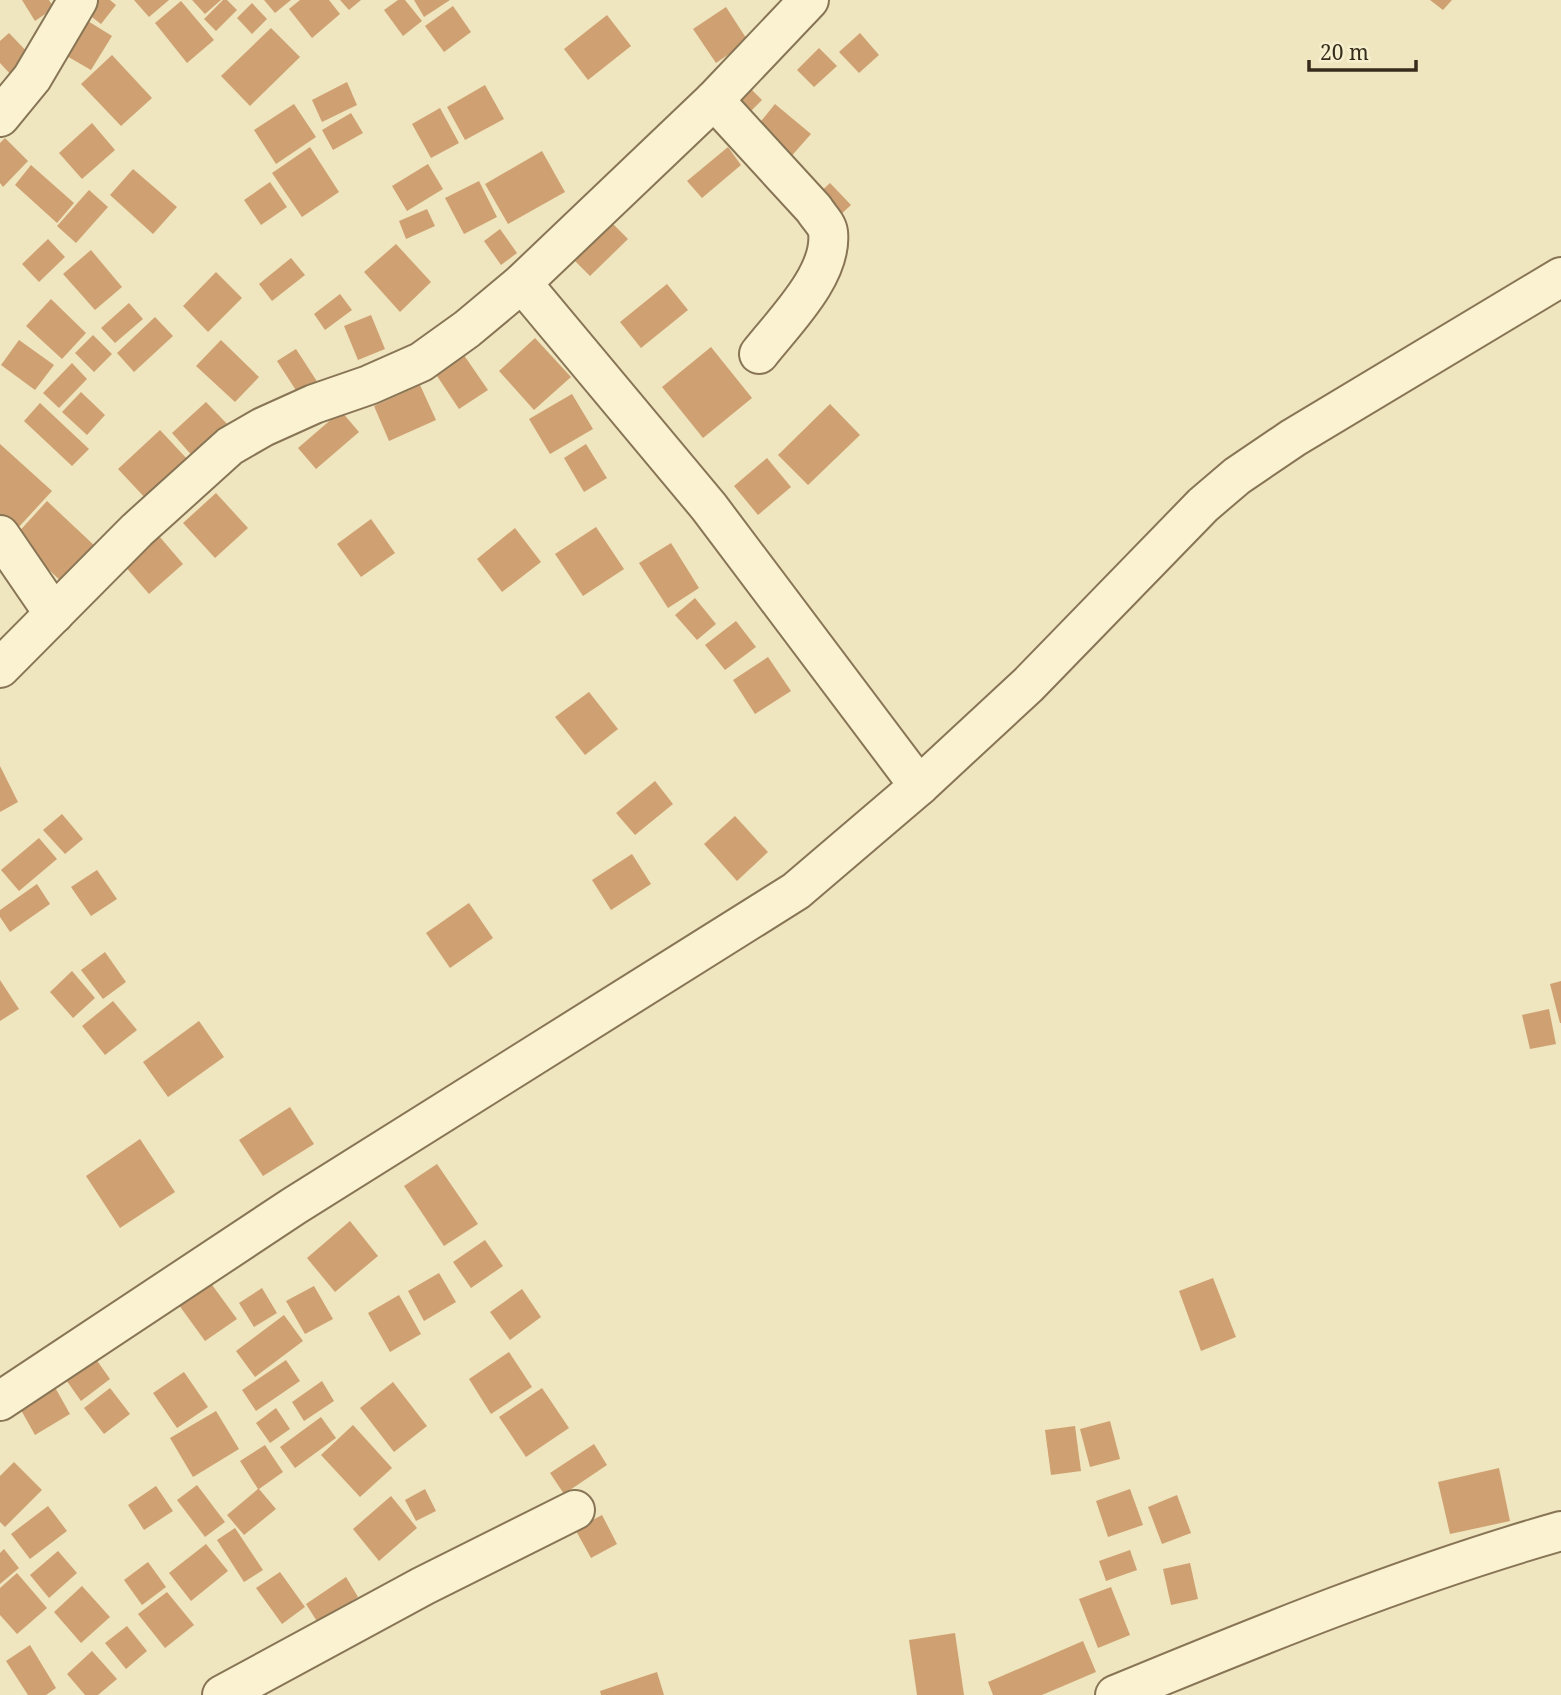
<svg xmlns="http://www.w3.org/2000/svg" width="1561" height="1695" font-family="'Noto Serif',serif">
	<rect width="100%" height="100%" fill="#efe5be"/>
	<!-- building -->
	<g fill="#cfa172">
		<path d="M22,0h27l5,8 -19,13z"/>
		<path d="M86,0h24l6,5 -15,19 -21,-16z"/>
		<path d="M134,0h35l-20,17z"/>
		<path d="M192,0h29l-16,14z"/>
		<path d="M223,0h4l10,10 -21,21 -12,-12z"/>
		<path d="M264,0h27l-16,13z"/>
		<path d="M300,0h29l11,14 -28,24 -23,-29z"/>
		<path d="M340,0h21l-12,10z"/>
		<path d="M398,0h7l17,21 -19,15 -19,-26z"/>
		<path d="M414,0h36l-26,17z"/>
		<path d="M1430,0h22l-9,10z"/>
		<path d="M181,1l33,39 -27,23 -32,-40z"/>
		<path d="M252,3l15,16 -15,15 -15,-16z"/>
		<path d="M453,6l18,26 -27,20 -19,-26z"/>
		<path d="M726,7l22,34 -32,22 -23,-34z"/>
		<path d="M75,13l37,23 -21,34 -38,-22z"/>
		<path d="M607,15l24,31 -43,34 -24,-31z"/>
		<path d="M271,28l29,29 -50,49 -29,-30z"/>
		<path d="M9,33l24,25 -20,19 -13,-14v-22z"/>
		<path d="M860,33l19,22 -20,18 -20,-21z"/>
		<path d="M819,48l18,18 -23,21 -17,-17z"/>
		<path d="M112,55l40,43 -31,28 -40,-42z"/>
		<path d="M742,80l20,20 -20,20 -21,-21z"/>
		<path d="M347,82l10,23 -35,17 -10,-22z"/>
		<path d="M485,85l19,34 -39,21 -18,-33z"/>
		<path d="M294,104l22,33 -40,27 -22,-34z"/>
		<path d="M775,104l36,30 -23,26 -35,-29z"/>
		<path d="M440,108l19,35 -28,15 -19,-34z"/>
		<path d="M351,113l12,20 -30,17 -11,-20z"/>
		<path d="M92,123l23,27 -33,29 -23,-26z"/>
		<path d="M5,138l23,23 -25,26 -3,-4v-40z"/>
		<path d="M310,147l29,45 -37,25 -30,-44z"/>
		<path d="M728,147l13,18 -39,33 -15,-17z"/>
		<path d="M542,151l23,41 -57,32 -23,-40z"/>
		<path d="M428,164l15,25 -36,22 -15,-25z"/>
		<path d="M31,165l43,38 -17,20 -42,-38z"/>
		<path d="M133,169l44,38 -24,27 -43,-39z"/>
		<path d="M479,181l18,36 -33,17 -19,-36z"/>
		<path d="M270,182l17,25 -26,18 -17,-25z"/>
		<path d="M830,183l21,22 -14,13 -21,-22z"/>
		<path d="M89,190l19,17 -32,36 -19,-17z"/>
		<path d="M427,209l8,17 -29,13 -7,-18z"/>
		<path d="M604,215l24,24 -38,37 -23,-23z"/>
		<path d="M500,229l17,24 -16,12 -17,-24z"/>
		<path d="M48,239l17,18 -26,25 -17,-18z"/>
		<path d="M396,244l35,38 -31,30 -36,-40z"/>
		<path d="M91,250l31,37 -27,23 -32,-36z"/>
		<path d="M291,258l14,17 -33,26 -13,-17z"/>
		<path d="M216,272l26,26 -34,34 -25,-26z"/>
		<path d="M667,284l21,26 -47,38 -21,-26z"/>
		<path d="M340,294l12,16 -27,20 -11,-16z"/>
		<path d="M51,299l35,34 -24,26 -36,-33z"/>
		<path d="M129,303l14,16 -28,24 -14,-15z"/>
		<path d="M371,315l14,34 -27,11 -14,-34z"/>
		<path d="M155,317l18,19 -39,36 -17,-19z"/>
		<path d="M93,335l19,19 -18,18 -19,-19z"/>
		<path d="M535,338l36,39 -37,33 -35,-39z"/>
		<path d="M19,340l35,25 -19,25 -34,-25z"/>
		<path d="M221,340l38,37 -24,25 -39,-36z"/>
		<path d="M711,347l41,51 -49,40 -41,-51z"/>
		<path d="M459,348l29,42 -29,19 -28,-42z"/>
		<path d="M296,349l22,34 -19,12 -22,-34z"/>
		<path d="M72,363l15,16 -28,29 -16,-15z"/>
		<path d="M420,385l16,35 -47,21 -15,-35z"/>
		<path d="M81,392l24,23 -18,20 -25,-23z"/>
		<path d="M572,394l21,35 -43,25 -21,-35z"/>
		<path d="M206,402l24,25 -35,32 -23,-26z"/>
		<path d="M40,403l49,46 -17,17 -48,-45z"/>
		<path d="M830,404l30,31 -52,50 -30,-30z"/>
		<path d="M341,411l18,21 -43,37 -18,-21z"/>
		<path d="M160,430l29,31 -41,40 -30,-32z"/>
		<path d="M0,444l52,47 -35,38 -17,-15z"/>
		<path d="M586,444l21,34 -23,14 -20,-34z"/>
		<path d="M767,458l24,29 -33,28 -24,-29z"/>
		<path d="M216,493l32,35 -33,30 -32,-35z"/>
		<path d="M47,501l50,47 -33,36 -50,-47z"/>
		<path d="M371,519l24,34 -34,24 -24,-33z"/>
		<path d="M596,527l28,42 -41,27 -28,-42z"/>
		<path d="M515,528l26,34 -39,30 -25,-33z"/>
		<path d="M159,536l24,28 -34,30 -25,-29z"/>
		<path d="M671,543l28,45 -31,20 -29,-45z"/>
		<path d="M695,598l21,26 -19,16 -22,-25z"/>
		<path d="M736,621l20,26 -31,23 -20,-25z"/>
		<path d="M768,657l23,34 -36,23 -22,-34z"/>
		<path d="M589,692l29,37 -33,26 -30,-38z"/>
		<path d="M0,766l18,36 -18,10z"/>
		<path d="M655,781l18,23 -38,31 -19,-22z"/>
		<path d="M62,814l21,25 -18,15 -22,-24z"/>
		<path d="M735,816l33,36 -31,29 -33,-37z"/>
		<path d="M39,838l18,21 -38,32 -18,-21z"/>
		<path d="M632,854l19,30 -40,26 -19,-30z"/>
		<path d="M97,870l20,29 -26,17 -20,-29z"/>
		<path d="M37,884l13,20 -40,28 -10,-15v-7z"/>
		<path d="M469,903l24,35 -43,30 -24,-35z"/>
		<path d="M105,952l21,30 -23,17 -22,-29z"/>
		<path d="M72,971l23,27 -22,20 -23,-26z"/>
		<path d="M0,980l19,29 -19,12z"/>
		<path d="M1561,981v42h-1l-10,-39z"/>
		<path d="M113,1001l24,29 -32,25 -23,-29z"/>
		<path d="M1549,1009l7,35 -26,5 -8,-34z"/>
		<path d="M199,1021l25,36 -56,40 -25,-35z"/>
		<path d="M290,1107l24,37 -51,32 -24,-36z"/>
		<path d="M140,1139l35,53 -55,36 -34,-52z"/>
		<path d="M437,1164l41,60 -34,22 -40,-60z"/>
		<path d="M350,1221l28,35 -43,36 -28,-34z"/>
		<path d="M485,1240l18,26 -32,22 -18,-26z"/>
		<path d="M439,1273l17,29 -32,19 -16,-30z"/>
		<path d="M207,1278l30,41 -32,22 -29,-40z"/>
		<path d="M1213,1278l23,59 -35,14 -22,-60z"/>
		<path d="M314,1286l19,33 -28,15 -19,-33z"/>
		<path d="M262,1288l15,25 -23,14 -15,-24z"/>
		<path d="M522,1289l19,28 -31,23 -20,-28z"/>
		<path d="M399,1295l22,39 -31,18 -22,-39z"/>
		<path d="M284,1315l19,26 -48,36 -19,-26z"/>
		<path d="M509,1352l23,35 -41,27 -22,-35z"/>
		<path d="M93,1355l17,24 -29,22 -17,-24z"/>
		<path d="M286,1360l14,21 -44,30 -14,-21z"/>
		<path d="M184,1372l24,35 -31,21 -24,-35z"/>
		<path d="M322,1381l12,20 -30,20 -12,-19z"/>
		<path d="M52,1382l18,32 -35,21 -18,-32z"/>
		<path d="M393,1382l34,44 -33,26 -34,-44z"/>
		<path d="M110,1388l20,26 -26,20 -20,-26z"/>
		<path d="M542,1388l27,40 -43,29 -27,-40z"/>
		<path d="M276,1408l14,21 -20,14 -14,-20z"/>
		<path d="M216,1411l23,38 -46,28 -23,-39z"/>
		<path d="M321,1417l15,21 -41,30 -15,-21z"/>
		<path d="M1110,1421l10,38 -30,8 -10,-38z"/>
		<path d="M353,1425l39,43 -32,29 -39,-42z"/>
		<path d="M1075,1426l6,45 -30,4 -6,-45z"/>
		<path d="M594,1444l13,21 -43,29 -14,-21z"/>
		<path d="M265,1445l18,27 -24,17 17,20 -32,26 -17,-20 31,-26 -18,-28z"/>
		<path d="M14,1462l28,28 -37,37 -5,-5v-46z"/>
		<path d="M1499,1468l11,53 -60,13 -12,-52z"/>
		<path d="M197,1485l28,37 -20,15 -28,-37z"/>
		<path d="M156,1486l17,25 -29,19 -16,-25z"/>
		<path d="M425,1489l11,22 -20,10 -11,-21z"/>
		<path d="M1130,1489l13,36 -35,12 -12,-36z"/>
		<path d="M1177,1495l14,38 -29,11 -14,-37z"/>
		<path d="M391,1496l26,32 -38,33 -26,-32z"/>
		<path d="M48,1506l19,25 -37,28 -19,-25z"/>
		<path d="M602,1515l15,29 -26,14 -16,-29z"/>
		<path d="M235,1528l28,42 -19,12 -27,-42z"/>
		<path d="M206,1544l22,27 -37,30 -22,-28z"/>
		<path d="M4,1549l15,19 -19,16v-31z"/>
		<path d="M1130,1550l7,20 -31,11 -7,-20z"/>
		<path d="M58,1551l19,22 -28,25 -19,-23z"/>
		<path d="M148,1562l18,25 -24,18 -18,-25z"/>
		<path d="M1190,1563l8,36 -27,6 -8,-36z"/>
		<path d="M280,1572l25,35 -23,17 -26,-36z"/>
		<path d="M17,1573l30,35 -30,26 -17,-19v-27z"/>
		<path d="M346,1577l12,20 -40,26 -12,-19z"/>
		<path d="M82,1586l28,31 -29,26 -27,-31z"/>
		<path d="M1111,1587l19,48 -32,13 -19,-49z"/>
		<path d="M167,1592l27,33 -29,23 -27,-34z"/>
		<path d="M127,1626l20,25 -21,18 -21,-26z"/>
		<path d="M955,1633l9,62h-47l-8,-55z"/>
		<path d="M1083,1641l13,31 -54,23h-49l-5,-13z"/>
		<path d="M30,1645l26,43 -10,7h-18l-22,-34z"/>
		<path d="M92,1651l25,28 -19,16h-13l-18,-21z"/>
		<path d="M657,1672l7,23h-63l-1,-4z"/>
	</g>
	<g fill="none" stroke-linecap="round" stroke-linejoin="round">
		<!-- street casing -->
		<g stroke="#887556" stroke-width="42">
			<g id="street">
				<path d="M714,100l100,109c4,7 13,15 14,23 5,43 -45,91 -69,122"/>
				<path d="M0,117l32,-39 46,-78"/>
				<path d="M522,283l187,224 210,279"/>
				<path d="M0,535l54,79"/>
				<path d="M0,668l137,-138 93,-84 33,-19 51,-23 55,-19 52,-23 46,-33 55,-46 192,-183 95,-100"/>
				<path d="M0,1401l294,-195 502,-315 123,-105 109,-101 175,-180 34,-29 56,-38 268,-161"/>
				<path d="M222,1695l201,-109 152,-76"/>
				<path d="M1115,1695c145,-60 295,-121 446,-164"/>
			</g>
		</g>
		<!-- street -->
		<use href="#street" stroke="#faf2d1" stroke-width="38"/>
	</g>
	<!-- scale -->
	<path d="M1309 60v10h107v-10" fill="none" stroke="#372b1b" stroke-width="3.5"/>
	<text x="1320" y="60" font-size="21" fill="#372b1b" stroke="#f6efcd" stroke-width="5" paint-order="stroke">20 m</text>
</svg>
